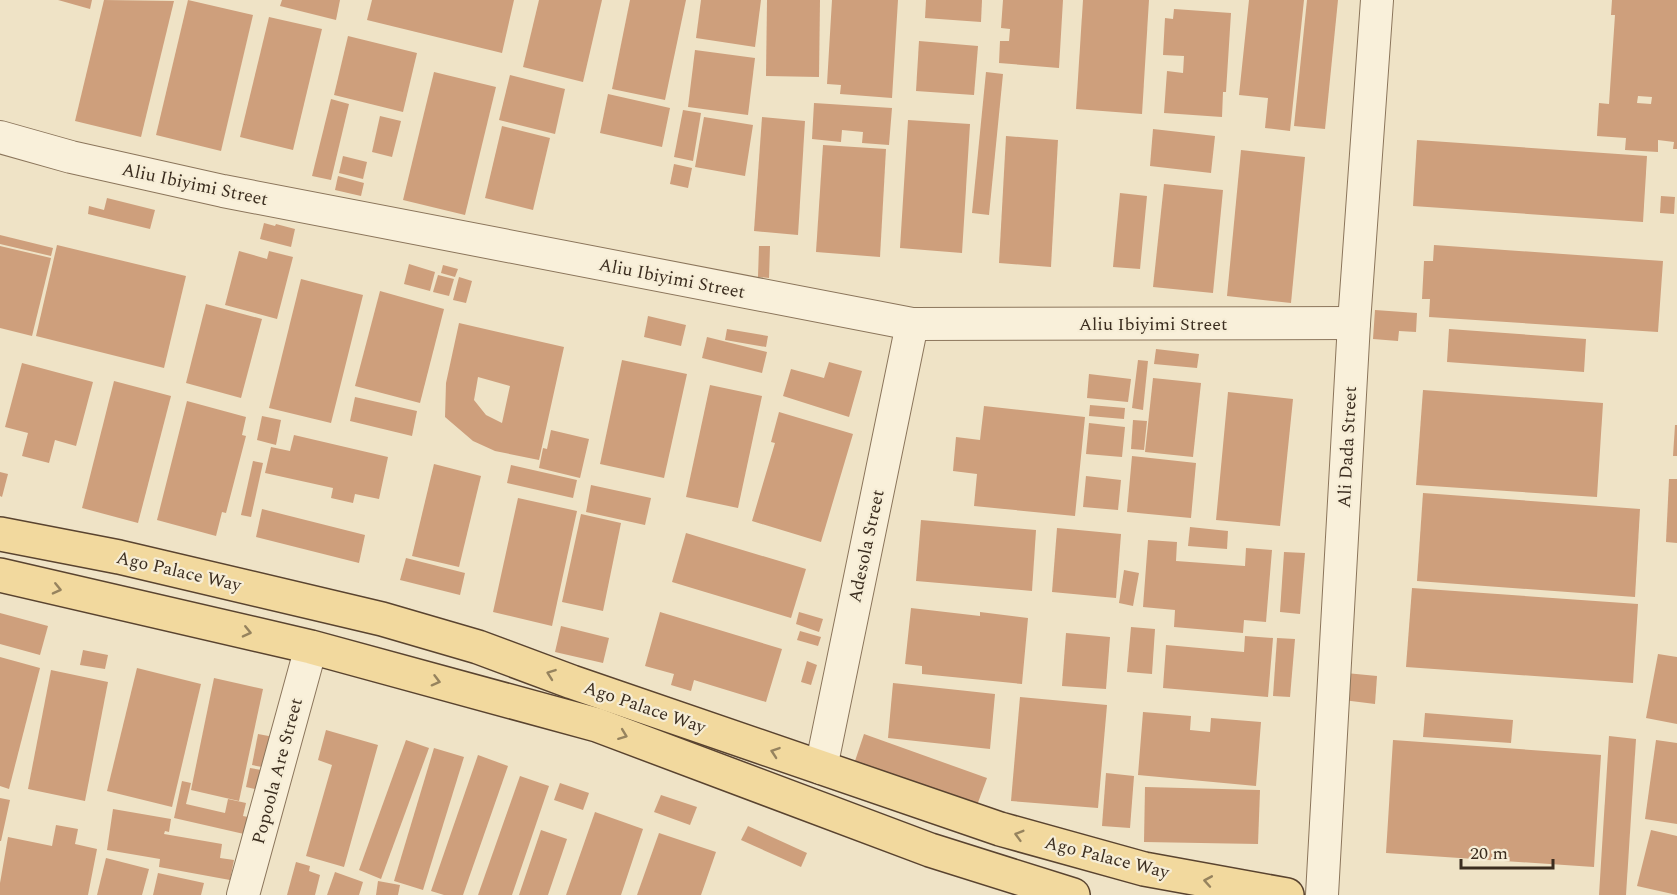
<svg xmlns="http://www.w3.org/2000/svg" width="1677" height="895" font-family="Spectral,serif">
	<rect width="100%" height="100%" fill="#efe3c6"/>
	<!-- building -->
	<g fill="#ce9f7c" fill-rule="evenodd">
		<path d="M58,0h34l-2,9z"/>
		<path d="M104,0l70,1 -33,136 -66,-16z"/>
		<path d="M188,0l65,15 -32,136 -65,-16z"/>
		<path d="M282,0h58l-4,20 -56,-14z"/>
		<path d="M372,0h142l-12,53 -135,-33z"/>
		<path d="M539,0h63l-19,82 -60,-15z"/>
		<path d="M630,0h56l-21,100 -53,-11z"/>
		<path d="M701,0h60l-6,47 -59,-9z"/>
		<path d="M767,0h53l-1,77 -53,-1z"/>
		<path d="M832,0h66l-6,98 -52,-4 1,-9 -14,-1z"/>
		<path d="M926,0h56l-1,22 -56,-4z"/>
		<path d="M1003,0h60l-4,68 -60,-5 1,-22h9l1,-12 -9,-1z"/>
		<path d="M1083,0h66l-7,114 -66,-5z"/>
		<path d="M1249,0h55l-14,131 -25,-3 3,-30 -29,-3z"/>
		<path d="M1307,0h31l-13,129 -31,-3z"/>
		<path d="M1612,0h65v149h-4l1,-7 -16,-2v12l-33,-2 1,-12 -29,-2 2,-33 10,1 6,-89h-4zM1638,96l14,1 -1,7 -14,-1z"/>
		<path d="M1174,9l57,4 -5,79h-3l-1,25 -58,-4 3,-42 16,2 1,-17 -21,-1 2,-37 8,1z"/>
		<path d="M269,17l53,12 -29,121 -53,-13z"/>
		<path d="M348,36l69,17 -14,59 -69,-17z"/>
		<path d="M919,41l59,5 -4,49 -58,-4z"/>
		<path d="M695,50l60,8 -7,57 -60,-8z"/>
		<path d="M434,72l62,15 -31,128 -62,-15z"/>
		<path d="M986,72l17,2 -14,141 -17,-2z"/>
		<path d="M510,75l55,14 -10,45 -56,-14z"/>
		<path d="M608,94l62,14 -8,39 -62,-14z"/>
		<path d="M331,99l18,5 -18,76 -19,-4z"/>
		<path d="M814,103l78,5 -3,37 -27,-2 1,-11 -21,-2 -1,12 -29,-3z"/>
		<path d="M683,110l18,3 -8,48 -19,-4z"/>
		<path d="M380,116l21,5 -9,36 -20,-5z"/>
		<path d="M704,117l49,8 -8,51 -50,-9z"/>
		<path d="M762,117l43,4 -7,114 -44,-4z"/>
		<path d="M908,120l62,4 -8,129 -62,-5z"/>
		<path d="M502,126l48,12 -17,72 -48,-12z"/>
		<path d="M1153,129l62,7 -4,37 -61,-7z"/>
		<path d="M1006,136l52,4 -7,127 -52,-4z"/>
		<path d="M1417,140l230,16 -4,66 -230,-16z"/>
		<path d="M823,145l63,4 -6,108 -64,-5z"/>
		<path d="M1241,150l64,7 -14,146 -64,-7z"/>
		<path d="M343,156l24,6 -4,17 -24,-6z"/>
		<path d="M674,164l18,4 -4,20 -18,-4z"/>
		<path d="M338,176l26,7 -3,13 -26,-6z"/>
		<path d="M1164,184l59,6 -10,103 -60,-6z"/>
		<path d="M1120,193l27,3 -7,73 -27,-2z"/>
		<path d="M1661,196l14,1 -1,17 -14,-1z"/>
		<path d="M107,198l48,12 -5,19 -62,-15 1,-8 15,4z"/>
		<path d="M264,223l11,3 1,-2 19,5 -4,18 -31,-8z"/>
		<path d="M0,235l53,13 -2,8 -51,-12z"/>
		<path d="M57,245l129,31 -22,92 -128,-32z"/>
		<path d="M1434,245l229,16 -5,71 -229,-15 1,-18h-8l2,-38h9z"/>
		<path d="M0,246l51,12 -19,78 -32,-8z"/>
		<path d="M759,246h11l-1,32 -11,-1z"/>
		<path d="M239,251l28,8 2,-8 24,6 -16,62 -52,-14z"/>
		<path d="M409,264l26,8 -5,19 -26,-7z"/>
		<path d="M443,265l15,4 -3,8 -14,-4z"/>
		<path d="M438,275l16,4 -5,17 -16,-4z"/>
		<path d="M459,277l13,4 -6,22 -13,-3z"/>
		<path d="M301,279l62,16 -32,128 -62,-15z"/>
		<path d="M380,291l64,18 -24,94 -65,-17z"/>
		<path d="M206,304l56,15 -21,79 -55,-15z"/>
		<path d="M1375,310l42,3 -1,19 -17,-1 -1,10 -25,-2z"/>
		<path d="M648,316l38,9 -5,21 -37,-9z"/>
		<path d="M459,323l105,24 -25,113 -44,-9 -22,-10 -28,-24 1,-34zM478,377l32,9 -8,37 -16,-8 -12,-15z"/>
		<path d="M727,329l41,7 -2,11 -41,-7z"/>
		<path d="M1449,329l137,10 -2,33 -137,-10z"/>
		<path d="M707,337l60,15 -5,21 -60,-15z"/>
		<path d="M1156,349l43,5 -2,14 -43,-4z"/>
		<path d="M622,360l65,14 -23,104 -64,-14z"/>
		<path d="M1138,360l10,1 -5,49 -11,-2z"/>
		<path d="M829,362l33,9 -13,46 -66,-21 8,-27 33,9z"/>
		<path d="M22,363l71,19 -17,64 -21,-6 -6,23 -27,-7 6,-23 -23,-6z"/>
		<path d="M1089,374l42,5 -3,23 -41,-4z"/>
		<path d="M1153,378l48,5 -8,74 -48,-5z"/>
		<path d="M114,381l57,15 -33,127 -56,-15z"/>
		<path d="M710,385l52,11 -24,112 -52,-11z"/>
		<path d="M1423,390l180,13 -6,94 -181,-12z"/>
		<path d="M1228,392l65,7 -13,127 -64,-6z"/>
		<path d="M355,397l62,14 -5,25 -62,-15z"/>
		<path d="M187,401l59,16 -4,18 4,1 -20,77 -4,-1 -6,24 -59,-16z"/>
		<path d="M1090,405l35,3 -1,11 -35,-3z"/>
		<path d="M984,406l101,11 -10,99 -101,-10 3,-32 -24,-3 3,-34 24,3z"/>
		<path d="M779,412l74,22 -32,108 -69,-21 23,-78 -4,-1z"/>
		<path d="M262,416l19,4 -5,25 -19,-5z"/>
		<path d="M1133,420l14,1 -3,29 -13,-1z"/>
		<path d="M1089,423l36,4 -3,30 -36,-3z"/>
		<path d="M1675,425h2v31h-4z"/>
		<path d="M551,430l38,9 -9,39 -41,-10 4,-20 4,1z"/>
		<path d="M294,435l94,22 -9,42 -24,-5 -2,9 -22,-5 2,-10 -68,-15 6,-26 19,4z"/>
		<path d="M1132,456l64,7 -5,55 -64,-6z"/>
		<path d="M253,461l10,2 -12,54 -10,-2z"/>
		<path d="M434,464l47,12 -22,91 -47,-11z"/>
		<path d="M511,465l66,15 -4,18 -66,-15z"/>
		<path d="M0,472l8,2 -6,23 -2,-1z"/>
		<path d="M1086,476l35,4 -3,30 -35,-3z"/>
		<path d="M1669,479h8v64l-11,-1z"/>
		<path d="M591,485l60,13 -6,27 -59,-13z"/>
		<path d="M1423,493l217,16 -5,88 -218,-16z"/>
		<path d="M518,498l59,13 -25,115 -59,-14z"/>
		<path d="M262,509l103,26 -6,28 -103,-26z"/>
		<path d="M581,514l40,9 -18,88 -41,-9z"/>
		<path d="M921,520l115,10 -4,61 -116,-10z"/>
		<path d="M1190,527l38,4 -1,18 -39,-3z"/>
		<path d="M1057,528l64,6 -5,64 -64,-6z"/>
		<path d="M686,533l120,36 -15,49 -119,-36z"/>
		<path d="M1148,540l29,2 -1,19 69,5 1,-18 26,2 -6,72 -22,-2 -1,13 -69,-6 1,-17 -32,-3z"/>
		<path d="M1284,552l21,1 -5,61 -20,-2z"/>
		<path d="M406,558l59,15 -5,22 -60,-15z"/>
		<path d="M1124,570l15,3 -6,33 -14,-3z"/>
		<path d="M1412,588l226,16 -5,79 -227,-16z"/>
		<path d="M911,608l69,8v-4l48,6 -6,66 -100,-10v-8l-17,-2z"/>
		<path d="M660,612l122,37 -16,53 -72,-22 -3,11 -20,-6 3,-11 -29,-8z"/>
		<path d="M799,612l24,7 -4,13 -23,-8z"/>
		<path d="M0,613l48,13 -8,29 -40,-11z"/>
		<path d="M561,626l48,12 -6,25 -48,-11z"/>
		<path d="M1131,627l24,2 -3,45 -25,-2z"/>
		<path d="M800,631l21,6 -3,9 -21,-6z"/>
		<path d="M1066,633l44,4 -4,52 -44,-3z"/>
		<path d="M1245,636l28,2 -5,59 -105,-9 3,-43 78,7z"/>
		<path d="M1277,638l18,1 -5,58 -17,-1z"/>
		<path d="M83,650l25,5 -3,14 -25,-4z"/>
		<path d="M1658,654l19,3v67l-31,-6z"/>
		<path d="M0,657l40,11 -31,121 -9,-3z"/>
		<path d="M807,661l10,4 -6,20 -10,-3z"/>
		<path d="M137,668l64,16 -29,123 -65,-16z"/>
		<path d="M51,670l57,12 -23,119 -57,-12z"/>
		<path d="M1346,673l31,3 -2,28 -32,-4z"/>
		<path d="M214,678l49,11 -24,112 -48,-11z"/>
		<path d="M893,683l102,11 -5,55 -102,-11z"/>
		<path d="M1020,697l87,8 -9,103 -87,-7z"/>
		<path d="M1143,712l48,4 -1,14 20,2 1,-14 50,4 -5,64 -118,-11z"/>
		<path d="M1425,713l88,7 -2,23 -88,-6z"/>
		<path d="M326,730l52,15 -34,122 -38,-11 26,-91 -14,-5z"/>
		<path d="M258,734l16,3 -7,31 -15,-3z"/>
		<path d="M864,734l123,44 -11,30 -122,-44z"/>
		<path d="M1609,736l27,3 -10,156h-27z"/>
		<path d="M406,740l23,8 -48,131 -22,-9z"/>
		<path d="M1393,740l208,15 -7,112 -208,-14z"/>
		<path d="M1656,740l21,3v81l-32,-5z"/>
		<path d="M434,748l30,9 -41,133 -29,-9z"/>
		<path d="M478,755l30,11 -45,129h-19l-13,-4z"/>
		<path d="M250,768l17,3 -4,20 -17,-4z"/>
		<path d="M1106,773l28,3 -4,52 -28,-2z"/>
		<path d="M520,776l29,10 -37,109h-34z"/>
		<path d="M182,781l9,2 -5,21 39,9 3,-14 18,4 -3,13 5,1 -4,17 -70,-16z"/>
		<path d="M560,783l29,10 -6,17 -29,-10z"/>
		<path d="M1145,787l115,3 -2,54 -114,-2z"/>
		<path d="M661,795l36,12 -7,18 -36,-13z"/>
		<path d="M0,798l10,2 -9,41h-1z"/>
		<path d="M113,809l58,10 -2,13 -4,-1 -1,3 58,10 -2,14 14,2 -4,20 -71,-13 1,-8 -53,-9z"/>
		<path d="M595,812l48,17 -22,66h-55z"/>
		<path d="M56,825l22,4 -3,15 22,5 -9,46h-88v-12l8,-46 44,9z"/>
		<path d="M748,826l59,27 -6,14 -60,-27z"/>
		<path d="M541,830l26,9 -19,56h-29z"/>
		<path d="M1651,830l26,6v59l-40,-9z"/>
		<path d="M659,833l57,19 -15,43h-64z"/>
		<path d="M106,858l43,11 -7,26h-45z"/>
		<path d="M296,862l14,4 -1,5 11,4 -5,20h-28z"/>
		<path d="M335,872l28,10 -4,13h-32z"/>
		<path d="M158,873l46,10 -3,12h-48z"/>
		<path d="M378,881l22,4 -2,10h-22z"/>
	</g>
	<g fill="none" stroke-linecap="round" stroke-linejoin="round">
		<!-- minor casing -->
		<g stroke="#8b755b" stroke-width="34">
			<g id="minor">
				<path d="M0,137l71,20 152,34 689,133 442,-1"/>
				<path d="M821,768l91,-444"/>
				<path d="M243,895l68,-248"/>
				<path d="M1322,895l32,-572 23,-323"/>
			</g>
		</g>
		<!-- major casing -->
		<g stroke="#59432f" stroke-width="36">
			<g id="major">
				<path d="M0,534l119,23 263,62 96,28 94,35 428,147 144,40 143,26"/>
				<path d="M0,575l311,72 286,78 333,125 143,45"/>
			</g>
		</g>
		<!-- minor -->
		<use href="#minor" stroke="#f9f0da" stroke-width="32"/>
		<!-- major -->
		<use href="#major" stroke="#f2d99e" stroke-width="33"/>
	</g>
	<!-- one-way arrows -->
	<defs><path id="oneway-chevron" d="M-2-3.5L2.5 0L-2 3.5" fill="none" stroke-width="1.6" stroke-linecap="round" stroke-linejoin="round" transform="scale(1.5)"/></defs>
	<g stroke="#96835e">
		<use href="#oneway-chevron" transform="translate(57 589) rotate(13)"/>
		<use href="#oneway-chevron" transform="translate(247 632) rotate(13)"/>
		<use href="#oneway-chevron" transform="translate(551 674) rotate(-160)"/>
		<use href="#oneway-chevron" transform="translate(436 681) rotate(15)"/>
		<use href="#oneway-chevron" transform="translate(623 735) rotate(21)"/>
		<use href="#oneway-chevron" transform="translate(775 752) rotate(-161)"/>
		<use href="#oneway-chevron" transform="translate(1019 835) rotate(-164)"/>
		<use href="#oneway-chevron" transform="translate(1208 881) rotate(-170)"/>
	</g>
	<g text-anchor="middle" stroke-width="4.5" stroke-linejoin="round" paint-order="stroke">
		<!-- street labels -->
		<g font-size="18" fill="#3b2d1f" stroke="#f6edd6">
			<text transform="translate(195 184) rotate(12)" y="6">Aliu Ibiyimi Street</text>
			<text transform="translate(672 278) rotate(11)" y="6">Aliu Ibiyimi Street</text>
			<text x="1153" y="330">Aliu Ibiyimi Street</text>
			<text transform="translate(1347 447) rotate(-87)" y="6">Ali Dada Street</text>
			<text transform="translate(866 546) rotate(-78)" y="6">Adesola Street</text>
			<text transform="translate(179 571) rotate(13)" y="6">Ago Palace Way</text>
			<text transform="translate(645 707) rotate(19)" y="6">Ago Palace Way</text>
			<text transform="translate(277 771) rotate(-75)" y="6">Popoola Are Street</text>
			<text transform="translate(1107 857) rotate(14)" y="6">Ago Palace Way</text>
		</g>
	</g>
	<!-- scale -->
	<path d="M1461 859v9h92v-9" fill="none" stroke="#3b2d1f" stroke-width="3"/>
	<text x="1470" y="859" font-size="18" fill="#3b2d1f" stroke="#f6edd6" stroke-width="4.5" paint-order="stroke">20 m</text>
</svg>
